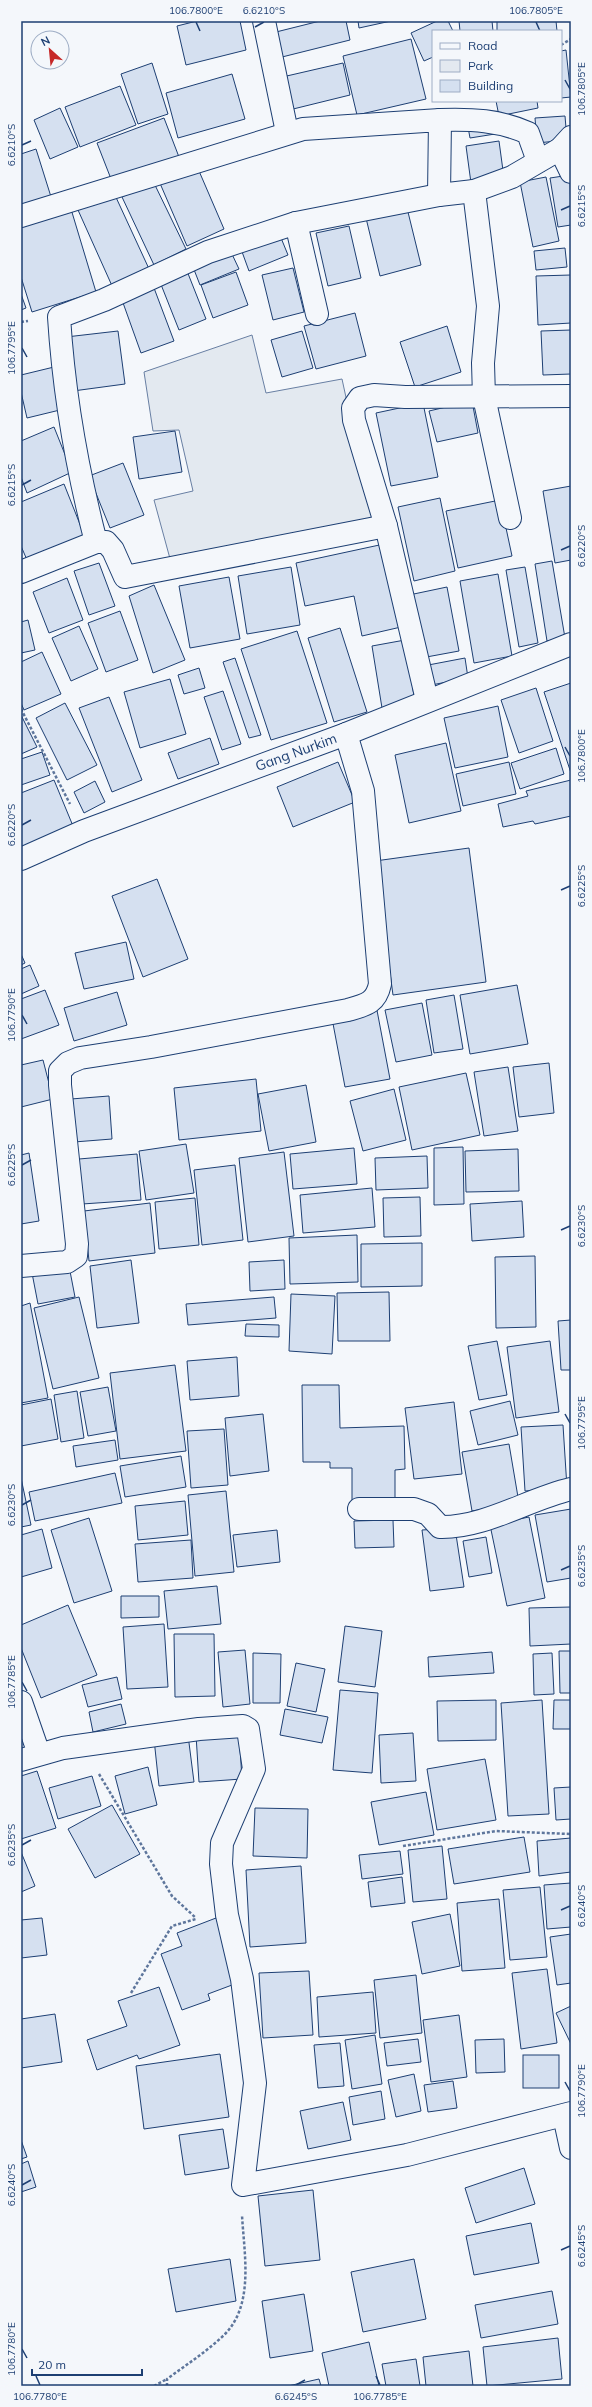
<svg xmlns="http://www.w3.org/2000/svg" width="592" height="2407" font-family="Mulish,sans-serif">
	<rect width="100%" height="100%" fill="#f4f7fb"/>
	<!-- green -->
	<path fill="#e3e9f0" stroke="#687fa3" d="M252,335l14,58 76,-14 33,152 -200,46 -21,-77 39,-9 -14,-61 -26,1 -9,-59z"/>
	<!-- building -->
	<g fill="#d5e0f0" stroke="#1d3f73">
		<path d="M197,21h43l6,29 -60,15 -9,-39z"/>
		<path d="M320,21h26l4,19 -68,17 -6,-25z"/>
		<path d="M358,21h33l-32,7z"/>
		<path d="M437,21h11l5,10h-20v26l-9,4 -13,-28z"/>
		<path d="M459,21h33l1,10h-33z"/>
		<path d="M497,21h59l1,10h-60z"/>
		<path d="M411,39l15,60 -69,16 -14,-59z"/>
		<path d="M566,50l5,47 -10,1v-47z"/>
		<path d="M152,63l16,51 -30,10 -17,-50z"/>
		<path d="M343,63l7,32 -65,16 -7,-33z"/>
		<path d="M232,74l13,45 -67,19 -12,-45z"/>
		<path d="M120,86l16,39 -56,22 -15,-40z"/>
		<path d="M496,101h41l1,7 -39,8z"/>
		<path d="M60,108l18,39 -28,12 -16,-39z"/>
		<path d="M565,116l2,24 -30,3 -2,-25z"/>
		<path d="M164,118l15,39 -66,27 -16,-41z"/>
		<path d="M468,127l27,7 -25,4z"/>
		<path d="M499,141l5,37 -33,5 -5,-37z"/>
		<path d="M36,149l16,51 -31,10v-56z"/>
		<path d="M196,164l28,65 -37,17 -28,-65z"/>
		<path d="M570,175l1,50 -13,2 -8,-49z"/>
		<path d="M546,177l13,64 -26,6 -13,-65z"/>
		<path d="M153,181l33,68 -32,16 -32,-68z"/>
		<path d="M114,193l36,78 -37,17 -35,-78z"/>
		<path d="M407,208l14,57 -41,11 -14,-58z"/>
		<path d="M71,209l25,83 -64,20 -11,-35v-53z"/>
		<path d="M349,226l12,52 -33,8 -12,-53z"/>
		<path d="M279,233l9,22 -39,16 -8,-22z"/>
		<path d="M565,248l2,19 -31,3 -2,-19z"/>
		<path d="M231,252l8,17 -39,16 -7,-18z"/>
		<path d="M293,268l11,44 -31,8 -11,-45z"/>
		<path d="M187,271l19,48 -27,11 -19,-48z"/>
		<path d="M236,272l12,33 -35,13 -12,-33z"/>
		<path d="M571,275v48l-33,2 -2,-49z"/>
		<path d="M154,288l20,53 -33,12 -19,-53z"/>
		<path d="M21,294l5,14 -5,2z"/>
		<path d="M355,313l11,43 -50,13 -12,-43z"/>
		<path d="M447,326l14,46 -46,15 -15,-45z"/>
		<path d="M571,330v44l-28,1 -2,-44z"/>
		<path d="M118,331l7,53 -52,7 -7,-54z"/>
		<path d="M302,331l11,37 -31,9 -11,-37z"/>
		<path d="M54,367l10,42 -37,9 -6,-26v-17z"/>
		<path d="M472,401l6,32 -41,9 -8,-31z"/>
		<path d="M423,403l15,74 -47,9 -15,-73z"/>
		<path d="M54,427l18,45 -45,21 -6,-16v-36z"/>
		<path d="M175,431l7,41 -43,7 -6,-42z"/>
		<path d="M123,463l21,52 -34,13 -21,-52z"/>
		<path d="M64,484l21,53 -58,23 -6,-14v-44z"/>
		<path d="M571,486v74l-16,3 -12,-72z"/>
		<path d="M440,498l15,73 -41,10 -16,-74z"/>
		<path d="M500,500l12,56 -54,12 -12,-57z"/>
		<path d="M384,544l17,83 -39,9 -8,-40 -49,10 -9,-43z"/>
		<path d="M552,561l13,77 -18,3 -12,-77z"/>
		<path d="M99,563l16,43 -26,9 -15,-44z"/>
		<path d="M291,567l9,58 -53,9 -9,-58z"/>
		<path d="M525,567l13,76 -19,4 -13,-77z"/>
		<path d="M498,574l14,82 -38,7 -14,-82z"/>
		<path d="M229,577l11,62 -50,9 -11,-62z"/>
		<path d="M67,578l16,42 -34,13 -16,-41z"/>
		<path d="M154,585l31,75 -32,13 -24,-77z"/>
		<path d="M447,587l12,64 -38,7 -12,-63z"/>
		<path d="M120,611l18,49 -32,12 -18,-49z"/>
		<path d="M28,620l7,30 -14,3v-31z"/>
		<path d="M79,626l19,43 -27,12 -19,-43z"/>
		<path d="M340,628l27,84 -33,10 -26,-84z"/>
		<path d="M297,631l30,92 -56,17 -30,-91z"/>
		<path d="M405,640l10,62 -33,6 -10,-62z"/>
		<path d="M42,652l19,42 -37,16 -3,-7v-41z"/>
		<path d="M235,658l26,77 -12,3 -26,-76z"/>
		<path d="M465,658l3,20 -42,8 -3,-20z"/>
		<path d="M199,668l6,20 -21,6 -6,-19z"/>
		<path d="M170,679l16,55 -46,14 -16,-56z"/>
		<path d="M571,683v90l-27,-81z"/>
		<path d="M536,688l17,53 -34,12 -18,-53z"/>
		<path d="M223,691l18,53 -19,6 -18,-53z"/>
		<path d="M109,697l33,83 -30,12 -33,-84z"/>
		<path d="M65,703l32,62 -30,15 -31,-62z"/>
		<path d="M498,706l10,51 -53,11 -11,-50z"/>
		<path d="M21,715l16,32 -16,7z"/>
		<path d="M210,738l9,26 -41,15 -10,-26z"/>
		<path d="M446,743l15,68 -52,12 -14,-68z"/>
		<path d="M556,748l8,26 -44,15 -9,-26z"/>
		<path d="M42,752l8,23 -29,10v-26z"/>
		<path d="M338,762l17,40 -62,25 -16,-40z"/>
		<path d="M509,762l7,32 -53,12 -7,-32z"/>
		<path d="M54,780l19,46 -52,21v-54z"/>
		<path d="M571,780v36l-36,8 -2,-3 -30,6 -5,-23 30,-8 -2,-5z"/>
		<path d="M95,781l10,21 -21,11 -10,-21z"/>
		<path d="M469,848l17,134 -93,13 -18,-134z"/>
		<path d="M157,879l31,80 -45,18 -31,-81z"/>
		<path d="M126,942l8,37 -50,10 -9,-36z"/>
		<path d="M21,954l4,9 -4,2z"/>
		<path d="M30,965l9,21 -18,8v-25z"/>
		<path d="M517,985l11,59 -58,10 -10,-59z"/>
		<path d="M45,990l14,35 -38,14v-40z"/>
		<path d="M117,992l10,33 -53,16 -10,-33z"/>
		<path d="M454,995l9,54 -29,4 -8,-53z"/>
		<path d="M422,1003l10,52 -36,7 -11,-52z"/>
		<path d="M376,1005l14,74 -45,8 -14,-74z"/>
		<path d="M43,1060l10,39 -32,8v-42z"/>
		<path d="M549,1063l5,50 -35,4 -6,-50z"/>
		<path d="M508,1067l10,64 -34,5 -10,-64z"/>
		<path d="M466,1073l14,62 -68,15 -13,-63z"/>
		<path d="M256,1079l5,52 -82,9 -5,-52z"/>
		<path d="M306,1085l10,57 -47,9 -11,-57z"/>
		<path d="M394,1089l12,51 -43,11 -13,-50z"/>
		<path d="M109,1096l3,43 -38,3 -3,-43z"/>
		<path d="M186,1144l8,49 -48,7 -7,-49z"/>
		<path d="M463,1147l1,57 -30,1v-57z"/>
		<path d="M354,1148l3,36 -64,5 -3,-35z"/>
		<path d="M518,1149l1,42 -53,1 -1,-41z"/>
		<path d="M284,1152l10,84 -46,6 -9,-84z"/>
		<path d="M29,1153l10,68 -18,3v-69z"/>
		<path d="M137,1154l4,46 -59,4 -3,-45z"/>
		<path d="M427,1156l1,32 -52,2 -1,-32z"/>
		<path d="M235,1165l8,75 -41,5 -8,-75z"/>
		<path d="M372,1188l3,39 -72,6 -3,-38z"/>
		<path d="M420,1197l1,39 -37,1 -1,-39z"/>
		<path d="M195,1198l4,47 -40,4 -4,-47z"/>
		<path d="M522,1201l2,36 -52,4 -2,-37z"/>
		<path d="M150,1203l5,50 -66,8 -5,-50z"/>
		<path d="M357,1235l1,47 -68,2 -1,-46z"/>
		<path d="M422,1243v43l-61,1v-43z"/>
		<path d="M535,1256l1,71 -40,1 -1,-71z"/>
		<path d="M131,1260l8,63 -42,5 -7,-62z"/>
		<path d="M284,1260l1,29 -35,2 -1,-29z"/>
		<path d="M69,1266l6,31 -37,7 -6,-31z"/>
		<path d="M389,1292l1,49h-52l-1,-48z"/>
		<path d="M291,1294l44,2 -3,58 -43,-3z"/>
		<path d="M79,1297l20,81 -46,11 -19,-81z"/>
		<path d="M274,1297l2,21 -88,7 -2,-21z"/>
		<path d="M30,1303l18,95 -27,5v-97z"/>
		<path d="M571,1320v50h-10l-3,-49z"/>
		<path d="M246,1324l33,1v12l-34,-1z"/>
		<path d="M497,1341l10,54 -28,5 -11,-54z"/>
		<path d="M550,1341l9,71 -43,6 -9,-71z"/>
		<path d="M237,1357l2,39 -49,4 -3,-39z"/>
		<path d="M175,1365l11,86 -66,8 -10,-86z"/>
		<path d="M302,1385h37l1,43 64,-2 1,43 -10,1v30l-43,1v-33h-22v-6h-27z"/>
		<path d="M108,1387l8,44 -28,5 -8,-44z"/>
		<path d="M77,1391l7,47 -23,4 -7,-47z"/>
		<path d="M51,1399l7,40 -37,7v-41z"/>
		<path d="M510,1401l8,34 -40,10 -8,-34z"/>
		<path d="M454,1402l8,72 -48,5 -9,-71z"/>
		<path d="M263,1414l6,57 -39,5 -5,-58z"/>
		<path d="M563,1425l4,63 -42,3 -4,-64z"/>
		<path d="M224,1429l4,56 -37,3 -4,-57z"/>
		<path d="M115,1440l3,20 -42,7 -3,-21z"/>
		<path d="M509,1444l10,59 -47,8 -10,-59z"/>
		<path d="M181,1456l5,31 -61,10 -5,-31z"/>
		<path d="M115,1473l7,30 -87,18 -6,-29z"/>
		<path d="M21,1478l10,47 -10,2z"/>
		<path d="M226,1491l8,81 -39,4 -7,-81z"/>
		<path d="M185,1501l3,34 -50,5 -3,-34z"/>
		<path d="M571,1509v69l-24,4 -12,-67z"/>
		<path d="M529,1517l16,81 -38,8 -17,-81z"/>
		<path d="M89,1518l23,73 -38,12 -23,-73z"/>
		<path d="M393,1520l1,27 -39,1 -1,-27z"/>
		<path d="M455,1528l9,59 -34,4 -8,-61z"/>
		<path d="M42,1529l10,39 -31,9v-42z"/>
		<path d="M277,1530l3,32 -43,5 -4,-32z"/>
		<path d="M486,1537l6,36 -23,4 -6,-36z"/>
		<path d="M191,1540l2,38 -55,4 -3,-38z"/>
		<path d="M217,1586l4,38 -53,5 -4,-38z"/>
		<path d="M121,1596h38v21l-38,1z"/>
		<path d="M68,1605l29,70 -56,23 -20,-50v-23z"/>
		<path d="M571,1607v37l-41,2 -1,-38z"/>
		<path d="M164,1624l4,63 -41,2 -4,-62z"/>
		<path d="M345,1626l37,5 -7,56 -37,-5z"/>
		<path d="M174,1634h40l1,62 -40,1z"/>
		<path d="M245,1650l5,54 -27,3 -5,-55z"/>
		<path d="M559,1651h12v42h-11z"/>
		<path d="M492,1652l2,21 -65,4 -1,-20z"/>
		<path d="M253,1653l28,1 -1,49h-27z"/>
		<path d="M552,1653l2,41 -20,1 -1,-41z"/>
		<path d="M296,1663l29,6 -9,43 -29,-6z"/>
		<path d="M117,1677l5,22 -34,8 -6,-22z"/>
		<path d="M340,1690l38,3 -6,80 -39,-3z"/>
		<path d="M496,1700v40l-58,1 -1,-40z"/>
		<path d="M542,1700l7,114 -41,2 -7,-113z"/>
		<path d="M554,1700h17v29h-18z"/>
		<path d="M121,1704l5,20 -33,8 -4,-20z"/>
		<path d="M285,1709l43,8 -6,26 -42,-8z"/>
		<path d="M239,1732l3,47 -43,3 -3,-47z"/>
		<path d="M413,1733l3,48 -35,2 -2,-48z"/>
		<path d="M188,1735l6,47 -35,4 -5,-47z"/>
		<path d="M485,1759l11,61 -59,10 -10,-61z"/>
		<path d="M148,1767l9,38 -32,9 -10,-38z"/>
		<path d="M37,1771l19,57 -35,11v-63z"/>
		<path d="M92,1776l9,30 -43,13 -9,-31z"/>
		<path d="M571,1787v32l-15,1 -2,-32z"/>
		<path d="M426,1792l8,43 -55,10 -8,-43z"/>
		<path d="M112,1805l28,49 -45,24 -27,-49z"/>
		<path d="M255,1808l53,1 -1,49 -54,-2z"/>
		<path d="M524,1837l6,35 -76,12 -6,-35z"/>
		<path d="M571,1838v34l-32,4 -2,-35z"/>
		<path d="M442,1846l5,53 -34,3 -5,-52z"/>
		<path d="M400,1851l3,23 -41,5 -3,-24z"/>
		<path d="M21,1852l14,34 -14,6z"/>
		<path d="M301,1866l5,77 -56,4 -4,-77z"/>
		<path d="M402,1877l3,26 -34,4 -3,-25z"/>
		<path d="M571,1883v44l-24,2 -3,-44z"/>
		<path d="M540,1887l7,70 -37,3 -7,-70z"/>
		<path d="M499,1899l6,69 -43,3 -5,-68z"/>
		<path d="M450,1914l10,52 -38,8 -10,-52z"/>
		<path d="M42,1918l5,37 -26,3v-38z"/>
		<path d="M216,1918l24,64 -32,12 2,6 -28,10 -21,-56 21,-8 -5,-13z"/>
		<path d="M571,1934v49l-14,2 -7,-48z"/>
		<path d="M547,1969l10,74 -36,6 -9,-76z"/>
		<path d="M309,1971l4,64 -50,3 -4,-65z"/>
		<path d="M416,1975l6,58 -42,5 -6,-58z"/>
		<path d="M159,1987l21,58 -41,14 -2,-4 -40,15 -10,-30 40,-14 -9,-25z"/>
		<path d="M373,1992l3,41 -57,4 -2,-40z"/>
		<path d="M571,2006v38l-15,-31z"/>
		<path d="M55,2014l7,48 -41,6v-49z"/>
		<path d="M459,2015l8,62 -36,5 -8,-62z"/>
		<path d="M375,2035l7,49 -30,5 -7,-49z"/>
		<path d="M418,2039l3,23 -34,4 -3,-23z"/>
		<path d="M504,2039l1,33 -29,1 -1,-33z"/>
		<path d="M340,2043l4,43 -26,2 -4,-43z"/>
		<path d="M220,2054l9,63 -85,12 -8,-63z"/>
		<rect x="523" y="2055" width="36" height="33"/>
		<path d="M414,2074l7,37 -25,6 -8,-37z"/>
		<path d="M453,2081l4,27 -29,4 -4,-27z"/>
		<path d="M381,2091l4,28 -32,6 -4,-28z"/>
		<path d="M343,2102l8,38 -43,9 -8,-38z"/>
		<path d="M223,2129l6,39 -44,7 -6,-40z"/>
		<path d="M21,2140l6,17 -6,2z"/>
		<path d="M28,2161l8,26 -15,5v-28z"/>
		<path d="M524,2168l11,36 -59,19 -11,-35z"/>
		<path d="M313,2190l7,70 -55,6 -7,-70z"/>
		<path d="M531,2223l8,40 -65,12 -8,-39z"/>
		<path d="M230,2259l6,42 -60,11 -8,-43z"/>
		<path d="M414,2259l12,60 -63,13 -12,-60z"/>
		<path d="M552,2291l6,33 -77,14 -6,-33z"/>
		<path d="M304,2294l9,57 -43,7 -8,-57z"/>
		<path d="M558,2338l4,41 -75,7 -4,-39z"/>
		<path d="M369,2342l10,44h-50l-7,-33z"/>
		<path d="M469,2351l4,35h-47l-3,-29z"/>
		<path d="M416,2359l4,27h-34l-4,-22z"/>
		<path d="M319,2379l2,7h-33z"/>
	</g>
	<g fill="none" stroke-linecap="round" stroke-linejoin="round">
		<!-- minor casing -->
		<g stroke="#1d3f73" stroke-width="24">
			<g id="minor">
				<path d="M264,21l23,111"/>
				<path d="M440,120c32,-1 59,0 88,13l10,28"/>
				<path d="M560,149l11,23"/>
				<path d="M474,191l14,115 -5,57 1,34 26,121"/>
				<path d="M21,216l282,-87 137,-9 -1,75"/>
				<path d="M296,223l21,91"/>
				<path d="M386,526l-261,51 -12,-27 -7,-8h-10c-20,-77 -32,-146 -37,-225l45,-17 104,-48 88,-29 143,-28 35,-4 38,-14 48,-28 11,-12"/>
				<path d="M21,572l75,-30"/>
				<path d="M427,700l-41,-174 -32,-106 -1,-12 7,-10 14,-3 31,2 166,-1"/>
				<path d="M21,859l63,-28 262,-97 225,-90"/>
				<path d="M21,1266l46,-4 9,-6 1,-12 -17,-159v-14l8,-8 12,-5 71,-11 197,-37c18,-5 28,-7 32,-26l-17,-193 -17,-57"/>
				<path d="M359,1509h55l14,5 12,13c45,1 88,-28 131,-38"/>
				<path d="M21,1702l18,52"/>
				<path d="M21,1760l42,-12 136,-19 44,-3 5,3 6,40 -32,74 -1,21 6,51 15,64 13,104 -12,102 164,-30 164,-42"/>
				<path d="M564,2116l7,32"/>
			</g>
		</g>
		<!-- path -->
		<g stroke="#5e769c" stroke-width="2.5" stroke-dasharray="3 2" stroke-linecap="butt">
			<path d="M561,45l10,-6"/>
			<path d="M21,322l7,-1"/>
			<path d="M21,709l49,95"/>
			<path d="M99,1774l73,122 24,22"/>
			<path d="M403,1846l93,-15 75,3"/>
			<path d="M131,1993l41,-67 24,-7"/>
			<path d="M154,2386l13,-7"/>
			<path d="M167,2386v-7c19,-14 39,-27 56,-43 32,-30 21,-82 19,-121"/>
		</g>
		<!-- minor -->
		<use href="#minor" stroke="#f4f7fb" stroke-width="22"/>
	</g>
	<!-- ticks -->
	<path fill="none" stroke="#1d3f73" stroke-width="1.5" d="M196,22l4,9M536,22l4,9M255,27l9,-5M565,80l5,9M22,145l9,-4M561,210l9,-4M22,348l5,9M22,485l9,-5M561,550l9,-4M565,747l5,9M22,825l9,-5M561,890l9,-4M22,1015l5,9M22,1165l9,-5M561,1230l9,-4M565,1414l5,9M22,1505l9,-5M561,1570l9,-4M22,1682l5,9M22,1845l9,-5M561,1910l9,-4M565,2082l5,9M22,2185l9,-5M561,2250l9,-4M22,2349l5,9M36,2376l4,9M376,2376l4,9M296,2385l9,-5"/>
	<g text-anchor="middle" stroke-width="3" stroke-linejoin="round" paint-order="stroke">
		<!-- street labels -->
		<g font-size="14" fill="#1d3f73" stroke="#f4f7fb">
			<text transform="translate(296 752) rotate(-20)" y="5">Gang Nurkim</text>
		</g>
	</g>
	<!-- border -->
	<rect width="592" height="2407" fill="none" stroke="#f4f7fb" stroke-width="44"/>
	<!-- legend -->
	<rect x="432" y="30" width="130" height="72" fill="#f4f7fb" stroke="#9eadc5"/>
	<rect x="440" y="43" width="20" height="6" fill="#f4f7fb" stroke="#9eadc5"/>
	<text x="468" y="50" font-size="12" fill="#1d3f73">Road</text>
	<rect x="440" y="60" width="20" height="12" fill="#e3e9f0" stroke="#9eadc5"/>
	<text x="468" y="70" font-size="12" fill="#1d3f73">Park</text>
	<rect x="440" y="80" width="20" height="12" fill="#d5e0f0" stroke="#9eadc5"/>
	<text x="468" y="90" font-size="12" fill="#1d3f73">Building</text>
	<!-- north arrow -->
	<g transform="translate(50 50) rotate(333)"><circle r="19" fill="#f4f7fb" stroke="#9eadc5"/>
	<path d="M0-3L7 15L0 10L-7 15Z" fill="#c62828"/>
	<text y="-6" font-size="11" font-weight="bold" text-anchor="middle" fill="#1d3f73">N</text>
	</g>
	<!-- scale -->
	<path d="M32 2369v6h110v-6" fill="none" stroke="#1d3f73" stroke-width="2"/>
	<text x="38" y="2369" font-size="12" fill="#1d3f73" stroke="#f4f7fb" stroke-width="3" paint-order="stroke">20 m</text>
	<rect x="22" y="22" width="548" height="2363" fill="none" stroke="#1d3f73" stroke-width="1.5"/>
	<g font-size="10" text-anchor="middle" fill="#1d3f73">
		<text x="196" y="14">106.7800°E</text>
		<text x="264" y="14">6.6210°S</text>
		<text x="536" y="14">106.7805°E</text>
		<text transform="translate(581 89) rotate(-90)" y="4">106.7805°E</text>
		<text transform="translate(11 145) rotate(-90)" y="4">6.6210°S</text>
		<text transform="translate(581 206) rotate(-90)" y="4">6.6215°S</text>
		<text transform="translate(11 348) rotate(-90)" y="4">106.7795°E</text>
		<text transform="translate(11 485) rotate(-90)" y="4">6.6215°S</text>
		<text transform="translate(581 546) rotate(-90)" y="4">6.6220°S</text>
		<text transform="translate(581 756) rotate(-90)" y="4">106.7800°E</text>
		<text transform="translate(11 825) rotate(-90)" y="4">6.6220°S</text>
		<text transform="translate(581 886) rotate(-90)" y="4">6.6225°S</text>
		<text transform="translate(11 1015) rotate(-90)" y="4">106.7790°E</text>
		<text transform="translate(11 1165) rotate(-90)" y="4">6.6225°S</text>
		<text transform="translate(581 1226) rotate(-90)" y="4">6.6230°S</text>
		<text transform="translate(581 1423) rotate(-90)" y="4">106.7795°E</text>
		<text transform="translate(11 1505) rotate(-90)" y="4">6.6230°S</text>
		<text transform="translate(581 1566) rotate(-90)" y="4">6.6235°S</text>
		<text transform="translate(11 1682) rotate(-90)" y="4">106.7785°E</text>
		<text transform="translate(11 1845) rotate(-90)" y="4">6.6235°S</text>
		<text transform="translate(581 1906) rotate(-90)" y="4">6.6240°S</text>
		<text transform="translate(581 2091) rotate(-90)" y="4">106.7790°E</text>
		<text transform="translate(11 2185) rotate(-90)" y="4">6.6240°S</text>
		<text transform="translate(581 2246) rotate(-90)" y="4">6.6245°S</text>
		<text transform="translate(11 2349) rotate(-90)" y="4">106.7780°E</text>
		<text x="40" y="2400">106.7780°E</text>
		<text x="296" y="2400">6.6245°S</text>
		<text x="380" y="2400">106.7785°E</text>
	</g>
</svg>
